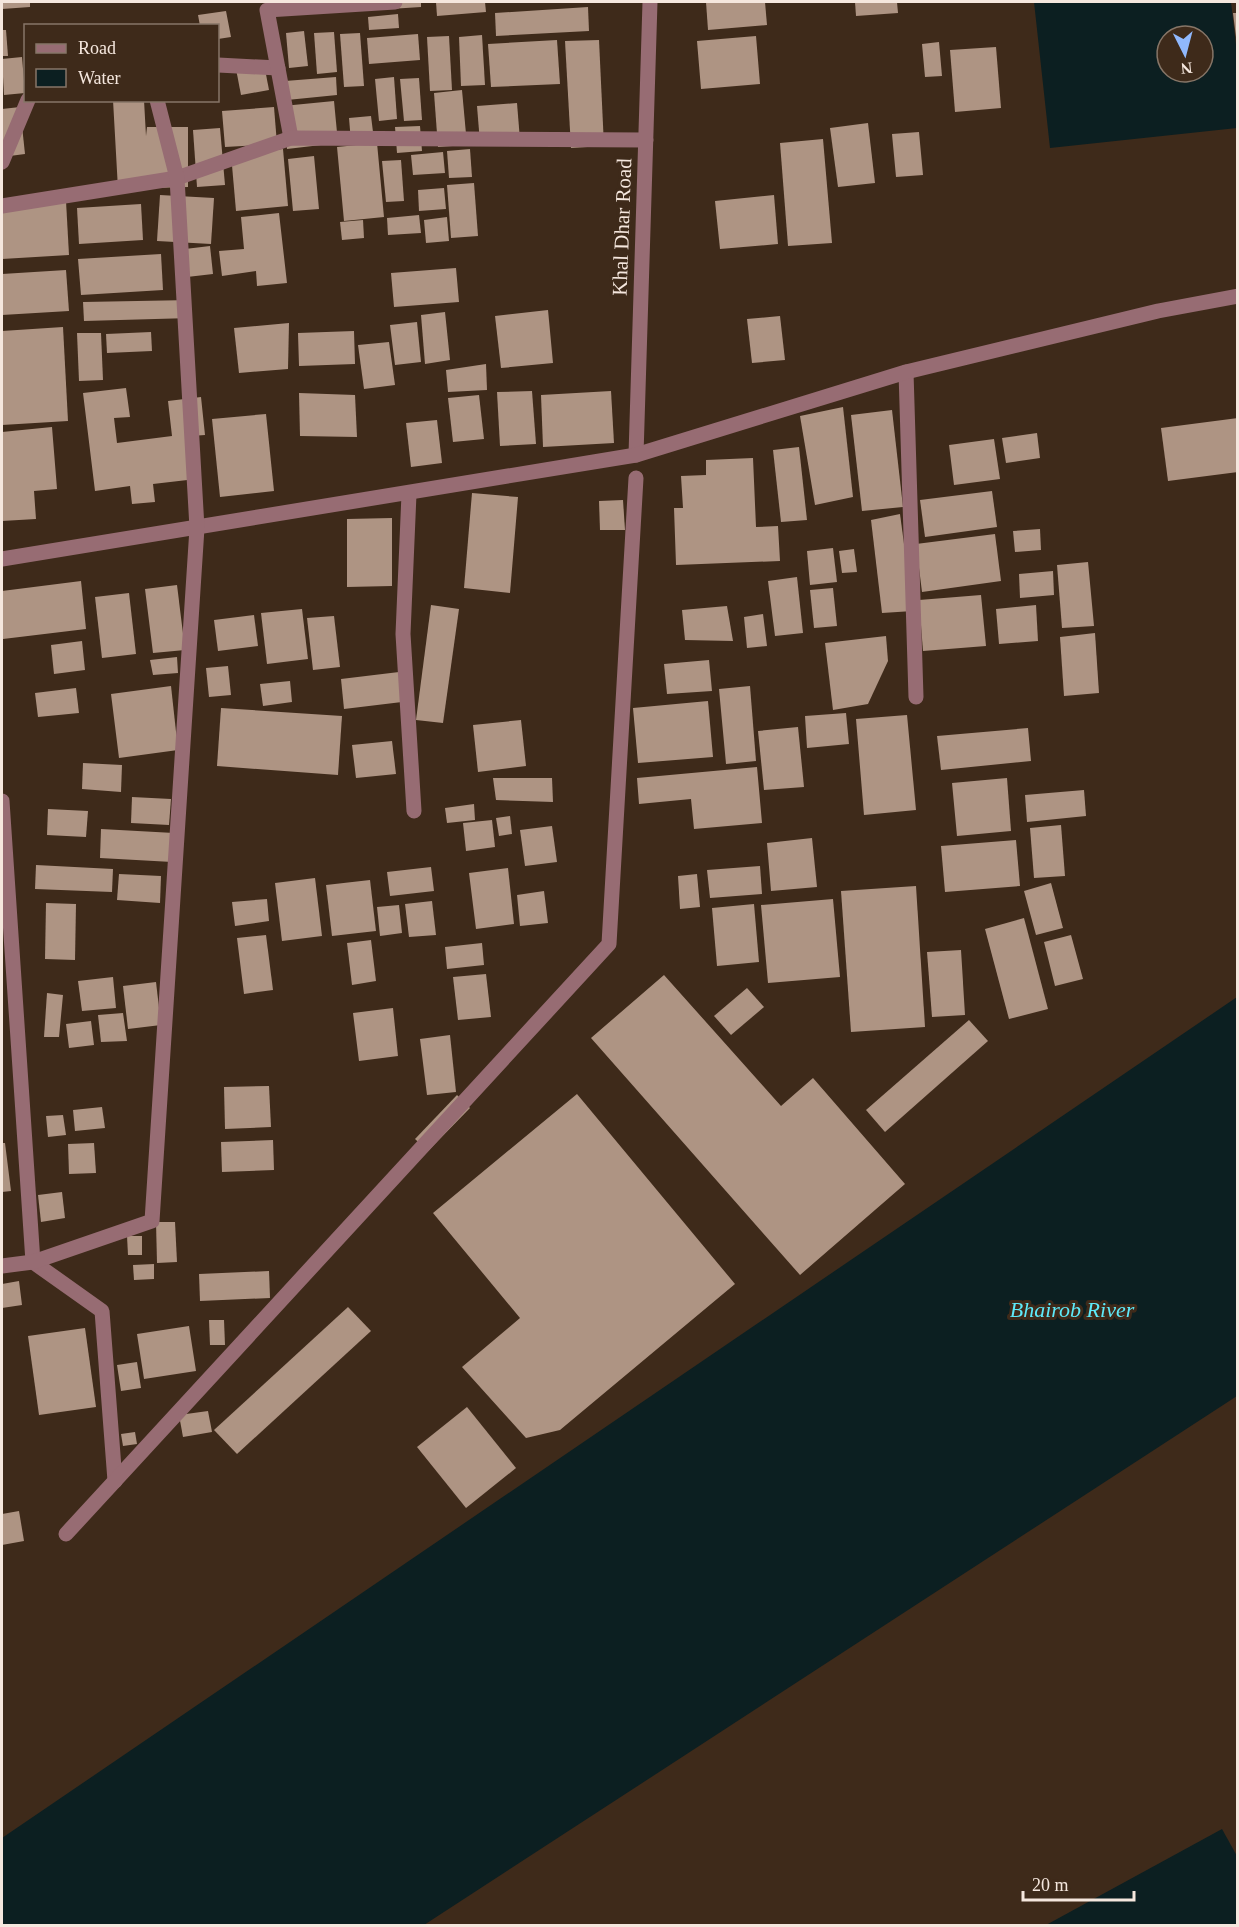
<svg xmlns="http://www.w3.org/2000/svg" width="1239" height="1927" font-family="'Times New Roman',serif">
	<rect width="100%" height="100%" fill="#3e2a1a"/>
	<!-- water -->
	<g fill="#0c1f21" fill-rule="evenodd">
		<path d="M1034,2h197l7,60 -1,66 -187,20zM1167,36h36v36h-36z"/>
		<path d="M1237,997v399l-813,529h-422v-87z"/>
		<path d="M1222,1829l15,27v69h-191z"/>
	</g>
	<!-- building -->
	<g fill="#ae9483">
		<path d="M2,2h28v5l-28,2z"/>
		<path d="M390,2h31v5l-31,2z"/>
		<path d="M436,2h49l1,10 -49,4z"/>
		<path d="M706,2h59l2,23 -59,5z"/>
		<path d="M855,2h42l1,11 -42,3z"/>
		<path d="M588,7l1,24 -93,5 -1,-23z"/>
		<path d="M226,11l5,26 -13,2v-13h-18l-2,-11z"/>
		<path d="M1233,13h5v23l-2,1z"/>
		<path d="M398,14l1,14 -30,2 -1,-13z"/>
		<path d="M2,30h4l2,26h-6z"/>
		<path d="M304,31l4,35 -19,2 -3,-35z"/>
		<path d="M334,32l3,40 -20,2 -3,-41z"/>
		<path d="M360,33l4,53 -20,1 -4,-53z"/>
		<path d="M418,34l2,26 -51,4 -2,-26z"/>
		<path d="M482,35l3,50 -24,1 -2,-49z"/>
		<path d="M449,36l3,54 -22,1 -3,-54z"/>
		<path d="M756,36l4,48 -59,5 -4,-48z"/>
		<path d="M557,40l3,44 -69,3 -3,-43z"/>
		<path d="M599,40l5,106 -33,2 -6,-107z"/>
		<path d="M939,42l3,34 -17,1 -3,-33z"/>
		<path d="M996,47l5,61 -46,4 -5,-62z"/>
		<path d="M22,57l3,36 -21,2 -2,-36z"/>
		<path d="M264,64l5,26 -28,5 -5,-26z"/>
		<path d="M336,77l1,18 -50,5 -2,-19z"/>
		<path d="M394,77l3,42 -18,2 -4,-42z"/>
		<path d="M419,78l3,42 -18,1 -4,-42z"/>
		<path d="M462,90l5,55 -29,2 -4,-54z"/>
		<path d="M113,100h31l2,36 1,-9h41v60l-70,2z"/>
		<path d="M334,101l4,42 -51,6 -4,-43z"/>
		<path d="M517,103l3,37 -40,3 -3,-37z"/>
		<path d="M20,107l5,47 -23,3v-48z"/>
		<path d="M274,107l3,37 -52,3 -3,-36z"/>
		<path d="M371,116l3,24 -23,2 -2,-24z"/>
		<path d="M868,123l7,60 -37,4 -8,-59z"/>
		<path d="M420,126l2,25 -25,2 -2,-26z"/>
		<path d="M220,128l5,57 -28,2 -4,-57z"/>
		<path d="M919,132l4,43 -27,2 -4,-43z"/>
		<path d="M823,139l9,104 -44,3 -8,-103z"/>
		<path d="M377,143l7,74 -40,4 -7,-74z"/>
		<path d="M283,149l5,57 -52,5 -5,-57z"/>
		<path d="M470,149l2,28 -23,1 -2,-27z"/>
		<path d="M443,152l2,21 -32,2 -2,-20z"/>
		<path d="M314,156l5,53 -26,2 -5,-52z"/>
		<path d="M401,160l3,41 -18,1 -4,-41z"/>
		<path d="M474,183l4,53 -27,2 -4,-53z"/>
		<path d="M444,188l2,21 -27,2 -1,-21z"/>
		<path d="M160,195l54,3 -3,46 -54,-3z"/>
		<path d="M774,195l4,49 -58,5 -5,-48z"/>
		<path d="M66,201l3,54 -67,4v-54z"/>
		<path d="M141,204l2,36 -64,4 -2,-36z"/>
		<path d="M279,213l8,70 -30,3 -1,-15 -34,5 -3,-25 25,-2 -3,-32z"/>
		<path d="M419,215l2,18 -33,2 -1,-17z"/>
		<path d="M447,217l2,24 -23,2 -2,-23z"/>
		<path d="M363,220l1,18 -22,2 -2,-18z"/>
		<path d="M210,246l3,28 -26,3 -2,-28z"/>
		<path d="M161,254l2,36 -82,5 -3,-36z"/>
		<path d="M456,268l3,34 -65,5 -3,-34z"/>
		<path d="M66,270l3,41 -67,4v-41z"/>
		<path d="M191,300v18l-107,3 -1,-19z"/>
		<path d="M548,310l5,53 -52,5 -6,-52z"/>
		<path d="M445,312l5,48 -25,4 -4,-49z"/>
		<path d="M780,316l5,44 -33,3 -5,-44z"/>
		<path d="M417,322l4,40 -26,3 -5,-40z"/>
		<path d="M289,323l-1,46 -49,4 -5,-45z"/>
		<path d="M63,327l5,94 -66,4v-94z"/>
		<path d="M354,331l1,33 -56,2 -1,-33z"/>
		<path d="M151,332l1,19 -45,2 -1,-19z"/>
		<path d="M77,333h24l2,47 -24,1z"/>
		<path d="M389,342l6,43 -31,4 -6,-44z"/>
		<path d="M486,364l1,26 -39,2 -2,-22z"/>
		<path d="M126,388l4,29 -16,1 3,25 55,-7 -4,-35 33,-4 4,38 -14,1 5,43 -43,5 2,18 -23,2 -2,-18 -35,5 -12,-98z"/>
		<path d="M532,391l4,53 -36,2 -3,-54z"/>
		<path d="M611,391l3,52 -71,4 -2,-52z"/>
		<path d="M299,393l56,2 2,42 -57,-1z"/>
		<path d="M479,395l5,44 -31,3 -5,-44z"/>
		<path d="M843,407l10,90 -38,8 -15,-89z"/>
		<path d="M892,410l11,97 -41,4 -11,-96z"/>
		<path d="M266,414l8,77 -54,6 -8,-78z"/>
		<path d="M1238,418v54l-70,9 -7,-53z"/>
		<path d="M437,420l5,43 -31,4 -5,-44z"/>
		<path d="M52,427l5,62 -23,2 2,28 -34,2v-89z"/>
		<path d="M1037,433l3,25 -34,5 -4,-25z"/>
		<path d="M994,439l6,40 -46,6 -5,-40z"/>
		<path d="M799,447l8,73 -26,2 -8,-72z"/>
		<path d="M753,458l3,69 22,-1 2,35 -104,4 -2,-57h9l-2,-32 25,-1v-15z"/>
		<path d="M992,491l5,36 -72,10 -5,-37z"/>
		<path d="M472,493l46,4 -8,96 -46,-5z"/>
		<path d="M623,500l2,30h-25l-1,-29z"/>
		<path d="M900,514l13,97 -31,2 -11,-93z"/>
		<path d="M392,518v68l-45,1v-68z"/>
		<path d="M1040,529l1,21 -26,2 -2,-21z"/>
		<path d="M995,534l6,47 -79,11 -6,-48z"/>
		<path d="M833,548l4,34 -27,3 -3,-34z"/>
		<path d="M854,549l3,23 -15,1 -3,-22z"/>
		<path d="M1088,562l6,64 -32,2 -5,-63z"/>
		<path d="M1053,571l1,24 -34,3 -1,-24z"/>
		<path d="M797,577l6,56 -28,3 -7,-55z"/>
		<path d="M81,581l5,48 -83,10 -1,-48z"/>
		<path d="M177,585l8,65 -32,3 -8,-64z"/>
		<path d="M833,588l4,38 -23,2 -4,-38z"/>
		<path d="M129,593l7,61 -34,4 -7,-61z"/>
		<path d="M981,595l5,51 -63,5 -4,-51z"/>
		<path d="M431,605l28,4 -16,114 -27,-3z"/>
		<path d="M1036,605l2,36 -39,3 -3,-35z"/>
		<path d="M727,606l6,35 -48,-1 -3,-30z"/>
		<path d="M302,609l6,50 -41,5 -6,-51z"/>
		<path d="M763,614l4,32 -20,2 -3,-31z"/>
		<path d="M254,615l4,31 -40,5 -4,-31z"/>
		<path d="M334,616l6,51 -27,3 -6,-52z"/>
		<path d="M1095,633l4,60 -35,3 -4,-59z"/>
		<path d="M886,636l2,25 -20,43 -35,6 -8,-67z"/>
		<path d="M82,641l3,29 -31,4 -3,-29z"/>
		<path d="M177,657l1,16 -25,2 -3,-15z"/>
		<path d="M709,660l3,31 -45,3 -3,-30z"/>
		<path d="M228,666l3,29 -22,2 -3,-29z"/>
		<path d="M399,672l3,30 -58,7 -3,-30z"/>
		<path d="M290,681l2,21 -29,4 -3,-22z"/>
		<path d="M171,686l7,64 -59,8 -8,-64z"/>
		<path d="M750,686l6,75 -30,3 -7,-75z"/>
		<path d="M76,688l3,25 -41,4 -3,-24z"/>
		<path d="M708,701l5,56 -75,6 -5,-55z"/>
		<path d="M221,708l121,8 -4,59 -121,-9z"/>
		<path d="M846,713l3,31 -42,4 -2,-32z"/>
		<path d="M907,715l9,95 -52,5 -8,-96z"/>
		<path d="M521,720l5,46 -48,6 -5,-47z"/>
		<path d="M798,727l6,60 -40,3 -6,-59z"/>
		<path d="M1028,728l3,33 -90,9 -4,-34z"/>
		<path d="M392,741l4,33 -40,4 -4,-33z"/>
		<path d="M83,763l39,2 -1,27 -39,-3z"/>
		<path d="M757,767l5,56 -68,6 -3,-30 -52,5 -2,-26z"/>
		<path d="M493,778h59l1,24 -57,-2z"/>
		<path d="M1007,778l4,53 -54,5 -5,-53z"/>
		<path d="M1084,790l2,26 -59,6 -2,-27z"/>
		<path d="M132,797l39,2 -2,26 -38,-2z"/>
		<path d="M474,804l1,16 -28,3 -2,-15z"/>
		<path d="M48,809l40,2 -2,26 -39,-2z"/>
		<path d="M510,816l2,18 -13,2 -3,-18z"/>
		<path d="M492,820l3,27 -29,4 -3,-28z"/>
		<path d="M1061,825l4,51 -31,2 -4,-50z"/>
		<path d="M552,826l5,36 -32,4 -5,-36z"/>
		<path d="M101,829l73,4 -2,29 -72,-4z"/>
		<path d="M812,838l5,49 -46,4 -4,-48z"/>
		<path d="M1016,840l4,46 -75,6 -4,-46z"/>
		<path d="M36,865l77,4 -1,23 -77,-3z"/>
		<path d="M760,866l2,28 -52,4 -3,-28z"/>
		<path d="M431,867l3,24 -44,5 -3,-24z"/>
		<path d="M508,868l6,56 -38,5 -7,-56z"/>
		<path d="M119,874l42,2 -1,27 -43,-3z"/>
		<path d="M697,874l3,33 -20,2 -2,-33z"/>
		<path d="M315,878l7,58 -40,5 -7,-58z"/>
		<path d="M370,880l6,51 -44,5 -6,-51z"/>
		<path d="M1051,883l12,45 -27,7 -12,-44z"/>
		<path d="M916,886l9,141 -74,5 -10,-141z"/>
		<path d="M544,891l4,32 -28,3 -3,-31z"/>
		<path d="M267,899l2,22 -34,5 -3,-24z"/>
		<path d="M833,899l7,78 -72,6 -7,-78z"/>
		<path d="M432,901l4,34 -27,2 -4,-33z"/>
		<path d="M46,903l30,1 -1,56 -30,-1z"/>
		<path d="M754,904l5,58 -42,4 -5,-58z"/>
		<path d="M399,905l3,28 -22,3 -3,-29z"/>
		<path d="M1024,918l24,91 -39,10 -24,-90z"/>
		<path d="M266,935l7,55 -29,4 -7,-56z"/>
		<path d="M1071,935l12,44 -28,7 -11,-44z"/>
		<path d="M371,940l5,41 -24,4 -5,-42z"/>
		<path d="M482,943l2,22 -37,4 -2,-22z"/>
		<path d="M961,950l4,65 -33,2 -5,-65z"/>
		<path d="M486,974l5,43 -33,3 -5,-43z"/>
		<path d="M664,975l117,131 32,-28 92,106 -105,91 -209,-237z"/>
		<path d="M113,977l3,31 -34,3 -4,-30z"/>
		<path d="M156,982l5,43 -33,4 -5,-43z"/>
		<path d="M747,988l17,19 -33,28 -17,-19z"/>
		<path d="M47,993l16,2 -4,42h-15z"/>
		<path d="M393,1008l5,48 -39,5 -6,-48z"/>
		<path d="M123,1013l4,28 -26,1 -3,-27z"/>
		<path d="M969,1020l19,21 -103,91 -19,-22z"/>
		<path d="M91,1021l3,24 -25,3 -3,-24z"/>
		<path d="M450,1035l6,57 -29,3 -7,-56z"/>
		<path d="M269,1086l2,41 -46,2 -1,-42z"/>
		<path d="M577,1094l158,190 -175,146 -34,8 -64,-71 58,-49 -87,-105z"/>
		<path d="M457,1095l13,13 -42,43 -13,-12z"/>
		<path d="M102,1107l3,21 -30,3 -2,-21z"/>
		<path d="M63,1115l3,20 -18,2 -2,-21z"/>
		<path d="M273,1140l1,30 -52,2 -1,-30z"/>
		<path d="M2,1143h3l6,48 -9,1z"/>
		<path d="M94,1143l2,30 -27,1 -1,-30z"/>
		<path d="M62,1192l3,26 -24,4 -3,-27z"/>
		<path d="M156,1222h19l2,40 -20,1z"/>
		<path d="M127,1236h15v19h-14z"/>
		<path d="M154,1264v15l-20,1 -1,-15z"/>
		<path d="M269,1271l1,27 -70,3 -1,-27z"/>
		<path d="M19,1281l3,24 -20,3v-24z"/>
		<path d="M348,1307l23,24 -134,123 -23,-24z"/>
		<path d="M209,1320h15l1,25h-15z"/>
		<path d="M189,1326l7,45 -52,8 -7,-45z"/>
		<path d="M85,1328l11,79 -57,8 -11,-79z"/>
		<path d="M137,1362l4,26 -20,3 -4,-26z"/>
		<path d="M467,1407l49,61 -50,40 -49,-61z"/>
		<path d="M208,1411l4,21 -29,5 -4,-22z"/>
		<path d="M135,1432l2,12 -14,2 -2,-12z"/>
		<path d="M19,1511l5,30 -22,4v-31z"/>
	</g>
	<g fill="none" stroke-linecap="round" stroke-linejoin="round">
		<!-- minor -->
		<g stroke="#976c73" stroke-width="15">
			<path d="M218,65l60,3"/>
			<path d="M291,138l-24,-128 128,-8"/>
			<path d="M2,162l26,-62"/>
			<path d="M2,206l175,-28 114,-40 355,2"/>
			<path d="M906,372l10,325"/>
			<path d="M636,455l14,-453"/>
			<path d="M409,494l-6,140 11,177"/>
			<path d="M2,559l634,-104 270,-83 252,-61 80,-15"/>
			<path d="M2,801l31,461 69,49 13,170"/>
			<path d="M2,1266l31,-4 119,-41 45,-693 -20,-350 -20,-78"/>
			<path d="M66,1534l543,-590 27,-466"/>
		</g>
	</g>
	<g text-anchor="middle" stroke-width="6" stroke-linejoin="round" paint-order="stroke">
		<!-- street labels -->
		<g font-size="21" fill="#f5e7de" stroke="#3e2a1a">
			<text transform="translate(622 227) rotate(-88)" y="7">Khal Dhar Road</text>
		</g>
		<!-- water labels -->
		<g font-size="22" font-style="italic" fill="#5deaf9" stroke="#3e2a1a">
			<text x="1072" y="1317">Bhairob River</text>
		</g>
	</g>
	<!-- border -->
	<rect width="1239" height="1927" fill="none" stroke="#f5e7de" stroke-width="6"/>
	<!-- legend -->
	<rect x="24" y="24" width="195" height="78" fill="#3e2a1a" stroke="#877668" stroke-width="1.5"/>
	<rect x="36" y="44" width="30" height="9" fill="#976c73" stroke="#877668" stroke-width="1.5"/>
	<text x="78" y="54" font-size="18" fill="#f5e7de">Road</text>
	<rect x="36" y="69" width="30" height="18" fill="#0c1f21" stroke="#877668" stroke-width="1.5"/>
	<text x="78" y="84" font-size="18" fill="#f5e7de">Water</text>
	<!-- north arrow -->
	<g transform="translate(1185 54) rotate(174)"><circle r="28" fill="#3e2a1a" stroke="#877668" stroke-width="1.5"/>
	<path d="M0-4.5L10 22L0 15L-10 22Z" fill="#90b8fd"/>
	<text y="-9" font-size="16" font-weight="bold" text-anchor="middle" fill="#f5e7de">N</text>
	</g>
	<!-- scale -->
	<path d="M1023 1891v9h111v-9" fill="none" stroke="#f5e7de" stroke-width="3"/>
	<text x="1032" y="1891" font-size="18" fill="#f5e7de" stroke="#3e2a1a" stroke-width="4.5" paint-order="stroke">20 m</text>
</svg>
